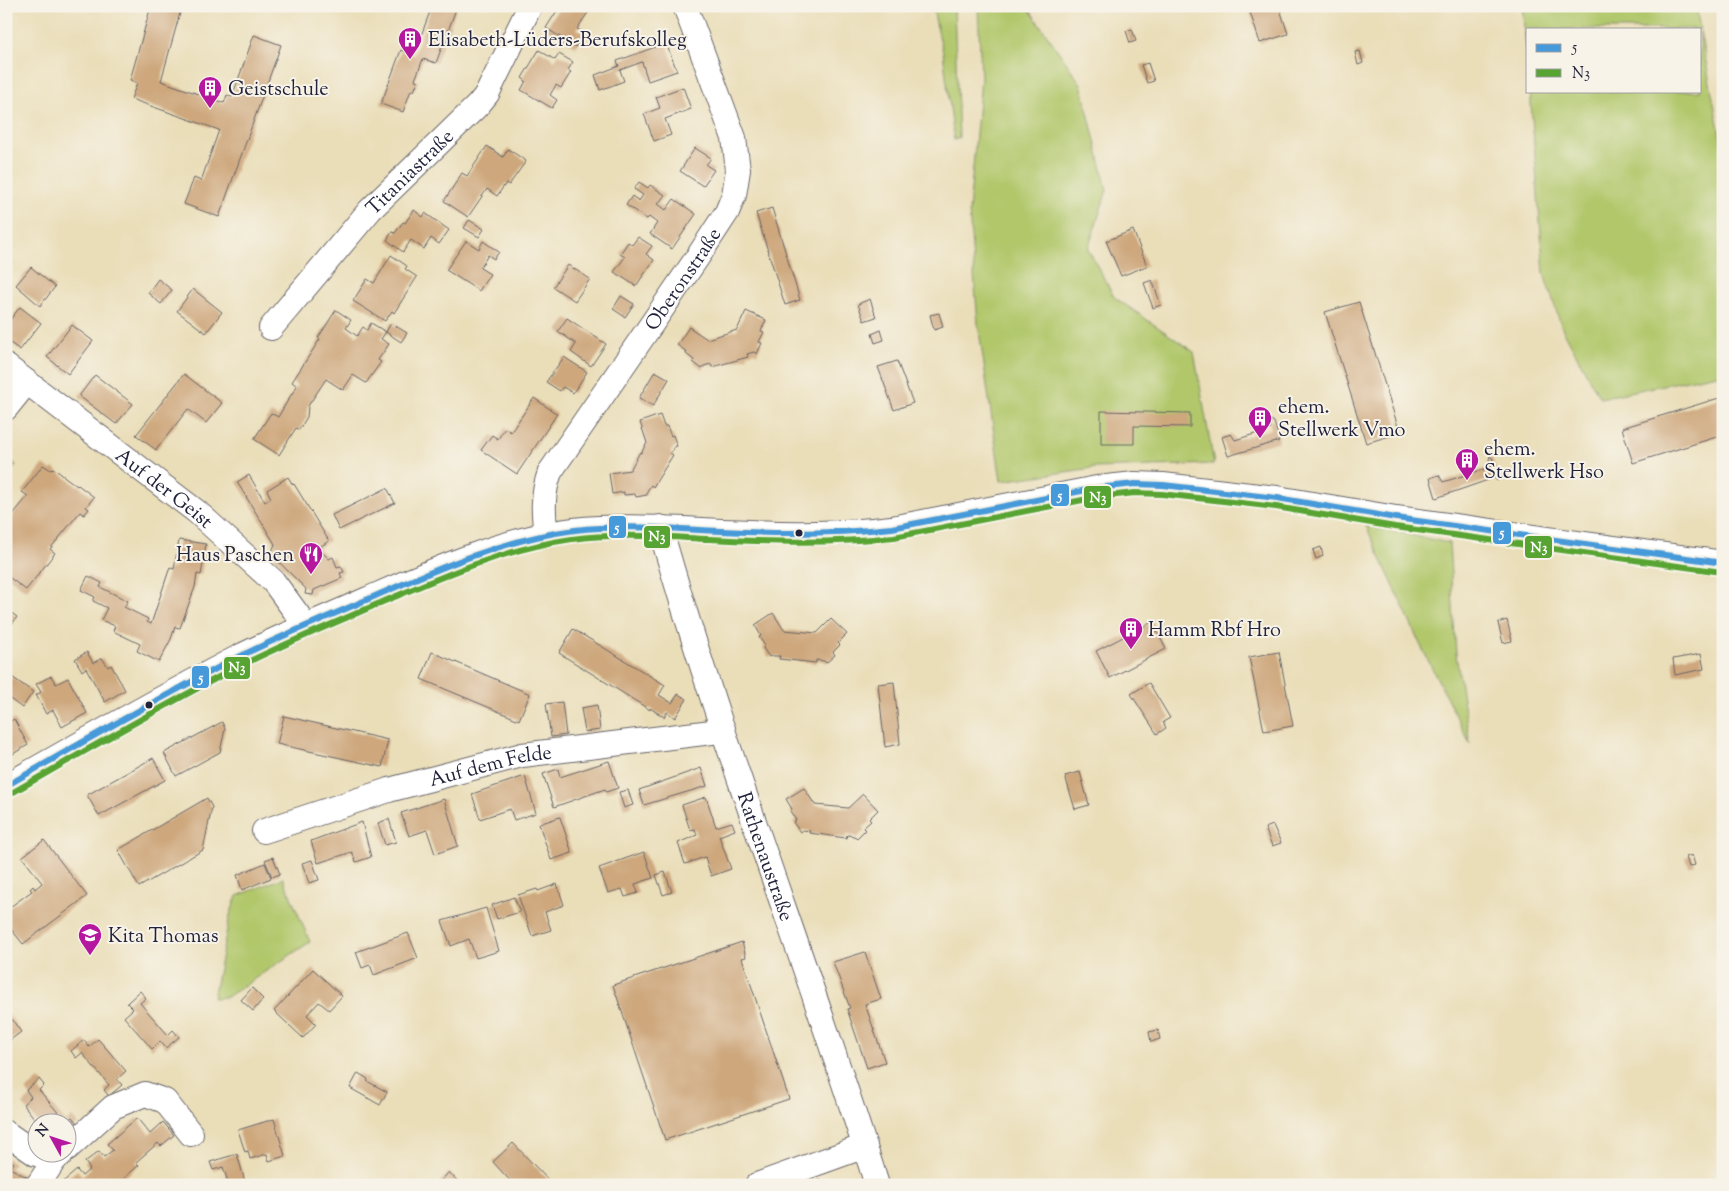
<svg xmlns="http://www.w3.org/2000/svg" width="1729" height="1191" font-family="'Sorts Mill Goudy',serif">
	<rect width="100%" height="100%" fill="#f7f3e8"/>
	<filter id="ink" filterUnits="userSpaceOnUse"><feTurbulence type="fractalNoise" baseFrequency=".02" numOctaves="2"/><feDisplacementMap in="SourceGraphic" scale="10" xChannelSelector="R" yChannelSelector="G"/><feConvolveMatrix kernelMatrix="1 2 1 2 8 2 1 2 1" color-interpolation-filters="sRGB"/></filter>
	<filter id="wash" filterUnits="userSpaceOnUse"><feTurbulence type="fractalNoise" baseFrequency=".0096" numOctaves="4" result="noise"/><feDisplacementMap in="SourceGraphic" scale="20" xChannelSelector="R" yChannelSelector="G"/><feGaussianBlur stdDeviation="1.12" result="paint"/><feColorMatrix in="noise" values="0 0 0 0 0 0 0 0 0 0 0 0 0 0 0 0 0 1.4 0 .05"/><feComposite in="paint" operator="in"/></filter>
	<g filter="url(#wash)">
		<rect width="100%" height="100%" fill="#eadeb9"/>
		<!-- green -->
		<g fill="#b1c76b" stroke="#6a7453">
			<path d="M932,6h22l5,132 -5,2 -11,-88z"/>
			<path d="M978,6h49l54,78 26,106 -19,59 26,48 80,55 20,112 -121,4 -92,13 -23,-157 -9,-113 12,-132z"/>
			<path d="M1522,6h174l4,23h-172v41z"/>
			<path d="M1700,31l23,119v246l-6,-22 -117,24 -38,-70 -18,-54 -14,-183h170z"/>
			<path d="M6,457l10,8 -10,12z"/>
			<path d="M1366,526l83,17 7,111 14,90 -51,-102z"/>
			<path d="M283,878l27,64 -83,55 -14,1 17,-83 7,-19z"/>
		</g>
		<g id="blocks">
			<!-- building -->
			<g fill="#cea77d">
				<path d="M151,6h31l-21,75 63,22 3,-8 5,2 22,-62 27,10 -62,172 -35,-13 10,-26 7,3 18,-51 -88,-31 6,-16 -7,-3z"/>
				<path d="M432,6h18l6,3 -8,22 3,1 -3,10 -4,-1 -8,22 -13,-4 -8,21 3,1 -4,10 -3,-1 -8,22 -22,-8 20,-54 13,5z"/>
				<path d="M560,6h22l7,5 -12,18 8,4 -9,14 -30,-19z"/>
				<path d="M1248,6h31l9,28 -28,9z"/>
				<path d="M1132,29l4,12 -6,2 -4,-12z"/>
				<path d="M666,43l11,28 -29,10 -6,-19 -22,8 4,11 -24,9 -5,-15 24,-9 -2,-5z"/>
				<path d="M539,50l16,10 4,-6 14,8 -5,8 3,2 -10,16 -5,-3 -6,10 7,5 -5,8 -31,-18 5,-9 -4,-3z"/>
				<path d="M1360,51l3,12 -5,2 -3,-13z"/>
				<path d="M1148,63l6,18 -7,2 -6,-18z"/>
				<path d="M683,87l8,22 -26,10 6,16 -17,6 -10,-27 16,-6 -4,-11z"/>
				<path d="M487,146l16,11 5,-8 18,12 -17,24 -3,-2 -9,13 -10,-7 -19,28 -24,-16 18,-28 5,3z"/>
				<path d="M695,148l16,10 -5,7 8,5 -11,16 -23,-15z"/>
				<path d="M639,182l9,6 2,-3 15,10 -7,9 8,6 8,-11 22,15 -24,35 -22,-15 7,-11 -8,-6 -2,2 -21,-14 6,-9 7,5 4,-6 -9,-6z"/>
				<path d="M772,208l28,92 -15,5 -29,-92z"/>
				<path d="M414,210l9,7 2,-4 24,17 -10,14 -8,-6 -7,11 -13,-9 -8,12 -16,-12 5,-8 3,1 8,-11 2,1z"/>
				<path d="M469,220l15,9 -5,8 -15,-9z"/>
				<path d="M1133,230l14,36 -26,10 -15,-35z"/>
				<path d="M638,237l14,9 -6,8 8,6 -18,26 -22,-14 11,-15 -5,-3 8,-12 4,3z"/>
				<path d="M466,241l13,8 4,-8 16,11 -5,7 -6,-4 -8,13 10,6 -11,17 -33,-21z"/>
				<path d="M391,255l16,11 -2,3 12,8 -23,36 -2,-2 -7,10 -32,-20 14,-22 7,4z"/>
				<path d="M568,265l22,14 -15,22 -22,-14z"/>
				<path d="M31,267l24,20 -15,19 -24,-21z"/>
				<path d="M158,279l14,11 -11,14 -13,-11z"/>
				<path d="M1152,280l9,25 -8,3 -9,-25z"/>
				<path d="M193,289l29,23 -16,21 -29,-22z"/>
				<path d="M621,296l13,8 -9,13 -12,-8z"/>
				<path d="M870,299l6,18 -12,4 -6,-17z"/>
				<path d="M1359,302l41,131 -34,10 -41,-131z"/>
				<path d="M20,307l21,16 -21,27 -14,-10v-15z"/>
				<path d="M336,310l15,10 -5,8 11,8 6,-9 4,3 4,-7 15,9 -5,7 8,5 -11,16 3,2 -15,21 -13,-8 -10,15 -17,-11 -18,27 -1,11 -8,13 -3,-2 -17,27 -25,-16 17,-26 7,4 13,-22 6,-9 -5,-4 28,-43 -2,-1z"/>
				<path d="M746,311l20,9 -5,11 3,1 -5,10 3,1 -5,11 -3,-2 -7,2 1,3 -36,10 -1,-3 -7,2 -2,3 -9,-7 1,-2 -8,-6 1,-2 -10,-7 12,-18 18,12 30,-9z"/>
				<path d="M939,313l4,14 -9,3 -4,-15z"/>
				<path d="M567,318l39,26 -15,22 -20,-14 5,-8 -18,-13z"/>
				<path d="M391,323l16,10 -6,9 -15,-10z"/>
				<path d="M72,325l21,16 -25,33 -21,-17z"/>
				<path d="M881,330l3,10 -9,3 -3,-9z"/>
				<path d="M564,357l23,15 -14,21 -10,-6 -3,4 -14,-9z"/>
				<path d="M897,361l16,42 -19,7 -16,-43z"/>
				<path d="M655,371l14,8 -16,27 -14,-8z"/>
				<path d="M184,374l38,29 -16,20 -18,-14 -32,41 -20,-15z"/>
				<path d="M95,375l38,29 -17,20 -37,-28z"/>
				<path d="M534,398l23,16 -40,60 -36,-24 11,-15 6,4 7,-11 6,4z"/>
				<path d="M1719,398l4,11v26l-90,28 -11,-35z"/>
				<path d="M1101,411l89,2v14l-56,-1v18h-33z"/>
				<path d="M660,415l4,11h3l4,10 2,-1 4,11 -3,1 -4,6 3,2 -20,32 -2,-2 -4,6v4l-11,2 -1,-3 -11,1v-3l-12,2 -3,-21 21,-3 10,-18 1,1 6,-10 -7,-21z"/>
				<path d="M1271,420l3,2 5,17 -1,4 -3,-2 1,1 -48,14 -6,-19 9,-3 4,6 36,-11 -1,-5z"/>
				<path d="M1490,456l2,2 7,20 -2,3 -2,-2 -6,-20z"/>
				<path d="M43,465l8,5 2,-2 24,18 1,-1 16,12 -8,10 3,2 -5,6 -4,-3 -30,37 5,4 -29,37 -20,-15v-52l22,-27 -6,-4z"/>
				<path d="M1491,467l3,11 -58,20 -6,-20 9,-3 4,7z"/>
				<path d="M249,475l16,27 6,-4 -4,-8 21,-13 5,8 1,-1 35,57 -11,7 11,11 4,-2 4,10 4,-1 3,6 -4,1 2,5 -28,12 -1,5 -8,-1 1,-5 -35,-35 4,-10 -38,-62z"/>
				<path d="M387,488l8,15 -56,27 -7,-15z"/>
				<path d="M179,540l27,4 -5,31 -4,-1 -2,13 -15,41 -5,-1 -4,12 -12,23 -22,-11 3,-7 -27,-13 2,-5 -14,-6 6,-12 -14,-7 2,-4 -14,-7 7,-14 14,7 -2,4 28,14 -4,6 24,12 -1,3 4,2 19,-57 4,2z"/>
				<path d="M1321,547l2,9 -7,3 -3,-9z"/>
				<path d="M6,609l11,8 -11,15z"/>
				<path d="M773,613l11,17 33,3 14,-14 16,15 -9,9 2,2 -7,7 2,3 -9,8 -2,-2 -8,-1v3l-37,-4 1,-3h-8l-3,1 -6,-9 2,-2 -6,-9 2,-1 -6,-11z"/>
				<path d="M1507,620l5,21 -9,2 -5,-20z"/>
				<path d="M1152,622l14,27 -56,29 -14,-27z"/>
				<path d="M573,629l92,56 -6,10 13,8 6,-9 9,5 -12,19 -8,-6 -3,5 -14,-9v2l-91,-57z"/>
				<path d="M87,652l6,11 9,-5 6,9 3,-2 14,25 -20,12 -19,-34 -4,3 -7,-12z"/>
				<path d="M432,652l98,42 -11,26 -98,-41z"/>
				<path d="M1279,652l14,74 -29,5 -15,-74z"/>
				<path d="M1701,654l3,15 -29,6 -2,-16z"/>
				<path d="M51,676l5,8 12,-6 19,35 -25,14 -9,-17 -7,4 -10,-19 5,-3 -5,-8z"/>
				<path d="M12,677l21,15 -11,16 -16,-12v-11z"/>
				<path d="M894,682l6,62 -15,3 -7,-63z"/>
				<path d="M1149,683l21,35 -7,4 3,6 -9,6 -26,-40z"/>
				<path d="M562,702l4,33 -15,2 -5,-33z"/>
				<path d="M597,705l3,25 -15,2 -4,-24z"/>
				<path d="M284,716l104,24 -6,27 -105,-23z"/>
				<path d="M14,719l14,26 -22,13v-34z"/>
				<path d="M222,722l3,7 -5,23 -44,24 -12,-23z"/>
				<path d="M153,758l12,22 -66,36 -12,-21z"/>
				<path d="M609,761l9,27 -12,4 -1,-3 -51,18 -11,-33 15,-5 2,8z"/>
				<path d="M701,768l6,18 -63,19 -5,-15z"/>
				<path d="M1080,772l9,33 -14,4 -10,-33z"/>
				<path d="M525,776l11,37 -22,7 -4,-11 -30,10 -8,-25z"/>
				<path d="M804,788l11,17 33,3 15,-14 15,16 -9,9 2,2 -8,7 2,2 -8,8 -3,-2 -7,-1 -1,3 -37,-5 1,-2 -7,-1 -3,2 -7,-10 3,-2 -6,-9 2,-2 -6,-10z"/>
				<path d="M628,790l5,15 -9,3 -5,-16z"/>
				<path d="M706,797l10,30 16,-5 3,8 -16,6 12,33 -20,7 -6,-19 -20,7 -7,-21 19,-8 -2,-6 -5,1 -8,-25z"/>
				<path d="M207,798l5,9 -9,43 -64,37 -21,-37z"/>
				<path d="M444,799l14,47 -23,8 -8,-24 -18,6 -8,-23z"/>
				<path d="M560,817l12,36 -21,7 -12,-36z"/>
				<path d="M389,819l7,23 -11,3 -7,-22z"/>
				<path d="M362,822l9,35 -15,5 -4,-10 -34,11 -7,-22z"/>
				<path d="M1273,825l8,18 -9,3 -7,-18z"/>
				<path d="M44,840l43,56 -64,48 -12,-15 -5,4v-23l26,-19 -2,-2 3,-3 2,3 7,-6 -20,-26z"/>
				<path d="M644,852l9,26 -18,6 3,9 -13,4 -3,-8 -14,4 -9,-25z"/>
				<path d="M1692,855l3,10 -6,2 -3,-10z"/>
				<path d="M273,857l7,17 -8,3 -7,-17z"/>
				<path d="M312,860l7,20 -10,3 -7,-20z"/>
				<path d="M265,863l6,15 -29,12 -5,-15z"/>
				<path d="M665,872l7,20 -9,3 -7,-20z"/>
				<path d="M557,884l7,21 -19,7 6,18 -19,6 -14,-41 19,-6 1,2z"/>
				<path d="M514,897l6,15 -23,7 -5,-14z"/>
				<path d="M486,908l13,43 -23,7 -7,-19 -18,7 -9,-25z"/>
				<path d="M408,933l10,25 -44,17 -4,-10 -8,3 -6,-16z"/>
				<path d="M742,942l4,15 -4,1 47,141 -124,41 -52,-155z"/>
				<path d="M865,952l16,47 -16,5 20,58 -18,6 -20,-59 3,-1 -17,-46z"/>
				<path d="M313,969l29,27 -13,14 -10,-8 -12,13 9,9 -13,14 -29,-27z"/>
				<path d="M252,988l11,11 -10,12 -12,-11z"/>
				<path d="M140,991l6,7 -6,5 28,32 5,-5 6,7 -13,11 -6,-7 -8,8 -28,-32 9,-8 -6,-6z"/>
				<path d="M6,1011l15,21 -15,11z"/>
				<path d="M1158,1030l2,9 -9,3 -2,-10z"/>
				<path d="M98,1039l28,32 -9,8 5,6 -13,11 -5,-6 5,-5 -27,-32 -6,5 -5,-7 13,-11 5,7z"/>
				<path d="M358,1073l10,6 -1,2 20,11 -7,13 -30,-17z"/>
				<path d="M39,1079l5,6 -5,5 27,32 6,-5 6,7 -10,9v-9h-29l-16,-20 8,-7 -5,-7z"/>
				<path d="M137,1118l13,16 13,-12 11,13 -13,11 -3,-3 -22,19 3,3 -23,20h-50l-3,-3 14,-12 5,6 8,-7 -5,-7 14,-11 5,6 9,-7 -6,-6z"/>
				<path d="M274,1119l11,37 -16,5 -2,-7 -17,5 -2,-8 -3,1 -7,-22z"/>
				<path d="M513,1143l40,42h-39l-21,-23z"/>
				<path d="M237,1154l9,31h-17l-6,-18 -10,3 -3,-8z"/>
				<path d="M6,1157l8,6 -4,5 22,12 -3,5h-23z"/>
				<path d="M449,1172l12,13h-24z"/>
				<path d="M821,1180l2,5h-14v-1z"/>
			</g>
		</g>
	</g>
	<g filter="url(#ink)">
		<use href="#blocks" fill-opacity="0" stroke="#686467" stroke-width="1"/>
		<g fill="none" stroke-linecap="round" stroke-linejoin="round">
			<!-- minor casing -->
			<g stroke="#686467" stroke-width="26">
				<g id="minor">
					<path id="s1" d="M271,328l99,-118 108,-105 9,-11 43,-88"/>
					<path id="s2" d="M6,366l191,146 76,69 33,45"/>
					<path d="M6,408l21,-26"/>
					<path id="s3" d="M660,527c63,223 148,438 217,658"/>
					<path id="s4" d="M546,535c-3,-23 -4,-41 4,-63l147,-214 30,-46 7,-17 4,-25 -4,-32 -49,-132"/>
					<path d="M6,786c77,-44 154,-88 233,-129 42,-21 86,-39 129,-58 64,-28 137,-61 206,-69 43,-5 86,-2 128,0 63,3 127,6 190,-2l205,-40 38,-4 28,1 114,13 119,20 327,45"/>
					<path id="s5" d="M264,831l125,-41 133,-35 190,-23 11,-3"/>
					<path d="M6,1133l30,21 19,5 6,-5"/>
					<path d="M68,1148l45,-41 32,-13 20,7 26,33"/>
					<path d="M38,1185l17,-26"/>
					<path d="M757,1185l108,-39"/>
				</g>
			</g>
			<!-- minor -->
			<use href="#minor" stroke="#fff" stroke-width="24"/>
			<!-- bus-1 casing -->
			<g stroke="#f7f3e8" stroke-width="10">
				<path id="bus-1" d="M6,786c77,-44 154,-89 233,-129 43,-22 89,-40 134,-60 64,-28 131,-58 202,-67 48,-6 98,-1 146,1 58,3 114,3 171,-3l205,-40 38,-4 28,1 114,13 119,20 327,45"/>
			</g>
			<!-- bus-2 casing -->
			<g stroke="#f7f3e8" stroke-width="10">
				<path id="bus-2" d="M10,794c77,-44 153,-89 232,-129 42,-21 86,-39 129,-58 65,-28 131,-58 201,-68 46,-6 92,-2 137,0 62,3 123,5 185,-2l204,-40 37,-4 27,1 114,13 119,20 327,45"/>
			</g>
			<!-- bus-1 -->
			<use href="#bus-1" stroke="#479ada" stroke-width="6"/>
			<!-- bus-2 -->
			<use href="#bus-2" stroke="#58a432" stroke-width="6"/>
		</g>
	</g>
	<!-- icons -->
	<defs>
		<g id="building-pin" transform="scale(1.25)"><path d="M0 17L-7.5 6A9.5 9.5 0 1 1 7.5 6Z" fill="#b5179e" stroke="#f7f3e8"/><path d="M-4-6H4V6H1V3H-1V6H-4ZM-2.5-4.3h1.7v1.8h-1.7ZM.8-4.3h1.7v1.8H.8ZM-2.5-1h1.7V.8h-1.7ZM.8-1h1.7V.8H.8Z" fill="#fff"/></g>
		<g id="restaurant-pin" transform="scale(1.25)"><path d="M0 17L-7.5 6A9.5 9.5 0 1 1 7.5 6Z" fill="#b5179e" stroke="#f7f3e8"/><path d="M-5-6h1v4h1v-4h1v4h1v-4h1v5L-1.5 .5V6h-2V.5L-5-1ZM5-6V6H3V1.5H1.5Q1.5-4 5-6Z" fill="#fff"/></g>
		<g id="school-pin" transform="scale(1.25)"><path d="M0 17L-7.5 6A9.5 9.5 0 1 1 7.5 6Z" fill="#b5179e" stroke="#f7f3e8"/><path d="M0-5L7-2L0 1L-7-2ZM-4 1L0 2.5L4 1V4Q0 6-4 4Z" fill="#fff"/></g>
	</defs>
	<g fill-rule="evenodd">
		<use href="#building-pin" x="410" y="39"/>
		<use href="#building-pin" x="210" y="88"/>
		<use href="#building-pin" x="1260" y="418"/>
		<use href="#building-pin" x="1467" y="460"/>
		<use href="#restaurant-pin" x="311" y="554"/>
		<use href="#building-pin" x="1131" y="629"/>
		<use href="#school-pin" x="90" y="935"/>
	</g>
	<!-- markers -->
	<g fill="#22223b" stroke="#f7f3e8" stroke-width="2">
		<circle cx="799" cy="533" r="4.5"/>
		<circle cx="149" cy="705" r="4.5"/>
	</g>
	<g text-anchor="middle" stroke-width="4" stroke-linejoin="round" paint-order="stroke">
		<!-- poi labels -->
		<g font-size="20" fill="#22223b" stroke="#f7f3e8" text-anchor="start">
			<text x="428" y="46">Elisabeth-Lüders-Berufskolleg</text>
			<text x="228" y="95">Geistschule</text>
			<text x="1278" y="413">ehem.<tspan x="1278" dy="23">Stellwerk Vmo</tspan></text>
			<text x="1484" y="455">ehem.<tspan x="1484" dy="23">Stellwerk Hso</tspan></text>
			<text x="294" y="561" text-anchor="end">Haus Paschen</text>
			<text x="1148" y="636">Hamm Rbf Hro</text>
			<text x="108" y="942">Kita Thomas</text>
		</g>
		<!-- street labels -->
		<g font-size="20" fill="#22223b" stroke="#f7f3e8">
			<text dy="7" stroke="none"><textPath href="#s1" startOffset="209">Titaniastraße</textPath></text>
			<text dy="7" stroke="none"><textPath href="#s4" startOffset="298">Oberonstraße</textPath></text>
			<text dy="7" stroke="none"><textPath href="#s2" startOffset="200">Auf der Geist</textPath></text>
			<text dy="7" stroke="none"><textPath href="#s5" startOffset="236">Auf dem Felde</textPath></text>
			<text dy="7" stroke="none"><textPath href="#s3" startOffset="346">Rathenaustraße</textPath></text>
		</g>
	</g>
	<g stroke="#f7f3e8" stroke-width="2">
		<rect x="1050" y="483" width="20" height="24" rx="5" fill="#479ada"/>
		<rect x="1083" y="485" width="29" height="24" rx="5" fill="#58a432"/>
		<rect x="608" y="515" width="19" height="24" rx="5" fill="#479ada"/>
		<rect x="1492" y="521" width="20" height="24" rx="5" fill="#479ada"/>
		<rect x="643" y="525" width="28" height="24" rx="5" fill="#58a432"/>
		<rect x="1524" y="535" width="29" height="24" rx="5" fill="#58a432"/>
		<rect x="223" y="656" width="28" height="24" rx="5" fill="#58a432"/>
		<rect x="191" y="665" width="19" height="24" rx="5" fill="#479ada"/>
	</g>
	<g font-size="14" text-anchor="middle" font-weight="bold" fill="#fff">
		<text x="1060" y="500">5</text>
		<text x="1098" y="502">N3</text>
		<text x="617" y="532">5</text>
		<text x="1502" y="537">5</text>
		<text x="657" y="541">N3</text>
		<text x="1539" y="552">N3</text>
		<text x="237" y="672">N3</text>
		<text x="201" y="682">5</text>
	</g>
	<!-- margin -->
	<rect width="1729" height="1191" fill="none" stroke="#f7f3e8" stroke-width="25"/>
	<!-- legend -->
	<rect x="1526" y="28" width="175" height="65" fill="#f7f3e8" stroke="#a29fa3"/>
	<rect x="1536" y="44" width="25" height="8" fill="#479ada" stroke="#a29fa3"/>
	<text x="1572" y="52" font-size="15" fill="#22223b">5</text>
	<rect x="1536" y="69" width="25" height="8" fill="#58a432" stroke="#a29fa3"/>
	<text x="1572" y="78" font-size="15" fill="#22223b">N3</text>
	<!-- north arrow -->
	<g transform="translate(52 1138) rotate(310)"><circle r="24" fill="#f7f3e8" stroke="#a29fa3"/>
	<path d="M0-4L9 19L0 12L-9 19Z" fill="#b5179e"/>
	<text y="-8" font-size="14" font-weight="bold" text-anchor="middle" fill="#22223b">N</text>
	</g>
</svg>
